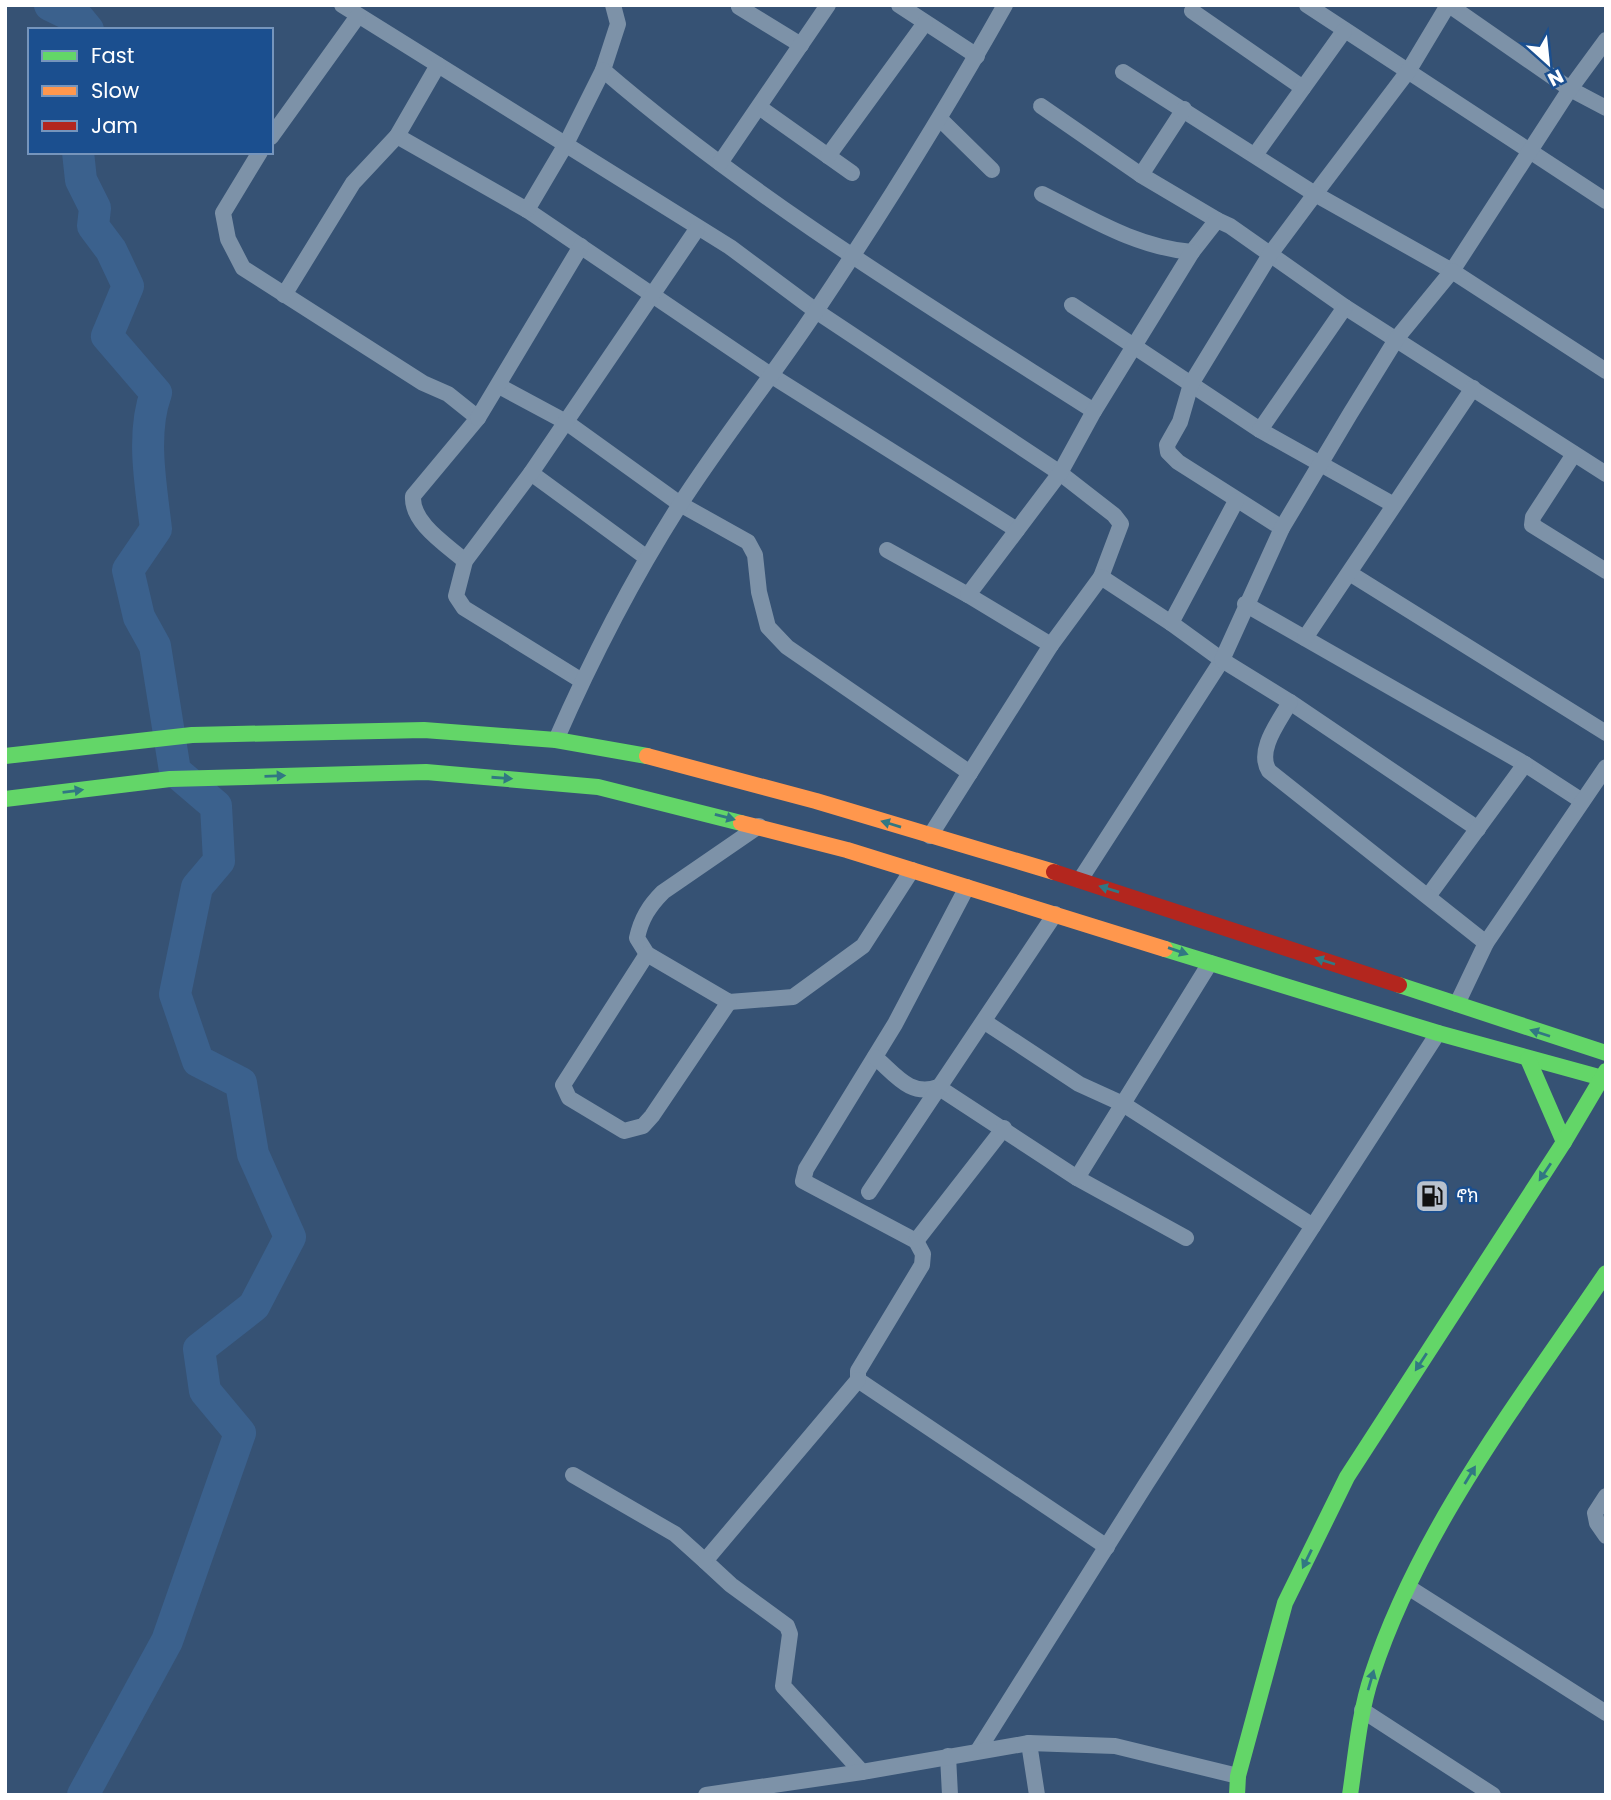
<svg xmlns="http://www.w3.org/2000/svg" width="1611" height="1800" font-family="Poppins,'Noto Sans Ethiopic',sans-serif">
	<rect width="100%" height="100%" fill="#365274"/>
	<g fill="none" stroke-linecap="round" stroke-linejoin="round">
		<!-- river -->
		<g stroke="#3b618d" stroke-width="32">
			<path d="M50,5l29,14 9,11"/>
			<path d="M78,152l3,28 14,28 -2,18 18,24 17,36 -21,50 49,57c-15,41 -5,93 0,136l-28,41 11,47 16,29 20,125 41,35 3,55 -22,26 -22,107 23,67 43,22 12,71 37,83 -36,69 -55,43 6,42 35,42 -73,208 -84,154"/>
		</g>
		<!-- street -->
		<g stroke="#7d92a8" stroke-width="16">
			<path d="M342,5l388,242 86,64 244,162 54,42 7,9 -20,53"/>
			<path d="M613,5l5,19 -15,46c151,130 323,234 491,341"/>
			<path d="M899,5l78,51"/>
			<path d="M1307,5l299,196"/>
			<path d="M1449,5l121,84 36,19"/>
			<path d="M739,7l62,38"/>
			<path d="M1192,11l111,77"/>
			<path d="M1123,72l192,122 94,-124 39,-65"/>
			<path d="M1041,106l100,69"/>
			<path d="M759,107l93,66"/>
			<path d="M1184,109l-43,66 76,45"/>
			<path d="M941,120l51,50"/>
			<path d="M397,136l130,74 245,166 245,154"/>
			<path d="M271,137l87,-121"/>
			<path d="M260,152l-37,61 5,26 15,29 180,115 25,11 30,24 -65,78c-2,27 34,49 52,65"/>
			<path d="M1255,155l89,-124"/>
			<path d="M828,156l97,-133"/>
			<path d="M720,163l108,-158"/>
			<path d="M1042,194c50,25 94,53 150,58l25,-32 13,6 115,81 261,167"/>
			<path d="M527,210l39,-66 37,-74"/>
			<path d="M284,295l69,-112 44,-47 41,-71"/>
			<path d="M1072,305l188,125 134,75"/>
			<path d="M499,386l67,36 114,82 68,38 7,13 4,37 9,35 19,20 183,126"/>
			<path d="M478,418l103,-172"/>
			<path d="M1260,430l85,-123"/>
			<path d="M1574,454l-41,63 -1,8 74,46"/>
			<path d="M531,473l116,85"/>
			<path d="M1282,528l-104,-66 -10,-10 -1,-7 13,-23 11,-38 80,-131 44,-59 137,77 118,-182 36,-49"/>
			<path d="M887,550l81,45"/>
			<path d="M1351,574l255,159"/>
			<path d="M1245,604l280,160 57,37"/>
			<path d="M1305,638l168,-250"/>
			<path d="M1051,645l-83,-50 92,-122 34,-62 98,-159"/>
			<path d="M582,681l-118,-73 -8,-12 9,-35 66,-88 166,-244"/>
			<path d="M1290,702l188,127"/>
			<path d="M556,740c35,-80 76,-160 123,-234 43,-67 93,-129 137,-195 67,-100 130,-201 189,-306"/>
			<path d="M759,826l-96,66c-14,14 -22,27 -26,46l10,16 82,48 64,-5 70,-51 49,-76"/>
			<path d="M930,836l121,-191 50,-68 70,46"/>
			<path d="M1080,880l142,-220 -51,-37 65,-122"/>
			<path d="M967,887l-72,137 -89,145 -3,12 113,60 7,13 -1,11 -64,106v9l249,167"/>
			<path d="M1429,895l96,-131"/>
			<path d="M1486,943l-217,-172c-13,-21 10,-49 21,-69l-68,-42 60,-132 68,-114 47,-76 55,-67 154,100"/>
			<path d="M647,954l-84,131 6,13 55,33 19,-5 9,-10 77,-114"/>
			<path d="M1457,1004l29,-61 120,-176"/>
			<path d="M985,1022l94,62 44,20 190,122"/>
			<path d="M875,1057c21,18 35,40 63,30l139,91 109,60"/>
			<path d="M1077,1178l133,-215"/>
			<path d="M869,1192l186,-278"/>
			<path d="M916,1241l88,-113"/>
			<path d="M858,1380l-153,181 26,24 56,41 3,8 -7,52 79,86"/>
			<path d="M573,1475l102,59 30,27"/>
			<path d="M1606,1496l-11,17 2,10 9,13"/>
			<path d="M1408,1587l198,126"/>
			<path d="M1362,1710l131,85"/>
			<path d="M1029,1743l8,52"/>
			<path d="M979,1749l167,-265 292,-451"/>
			<path d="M948,1756l2,39"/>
			<path d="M706,1795l156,-23 167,-29 86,3 123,30"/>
		</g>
		<!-- fast -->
		<g stroke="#63d668" stroke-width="16">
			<path d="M5,756l187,-21 232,-5 132,10 91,16"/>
			<path d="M5,799l165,-20 256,-7 172,15 143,36"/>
			<path d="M1165,949l273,84 168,46"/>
			<path d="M1399,985l207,68"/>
			<path d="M1528,1059l36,83"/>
			<path d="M1237,1795l1,-19 47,-173 62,-126 217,-335 42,-71"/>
			<path d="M1350,1795c6,-40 9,-81 22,-120 48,-147 148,-275 234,-402"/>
		</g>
		<!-- slow -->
		<g stroke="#ff974d" stroke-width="16">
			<path d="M647,756l169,45 238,71"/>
			<path d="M741,823l106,27 318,99"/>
		</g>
		<!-- jam -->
		<path stroke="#b3261e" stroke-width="16" d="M1054,872l345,113"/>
	</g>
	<!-- one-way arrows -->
	<defs><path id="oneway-solid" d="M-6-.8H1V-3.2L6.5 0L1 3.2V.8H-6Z" transform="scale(1.75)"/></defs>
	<g fill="#317883">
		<use href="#oneway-solid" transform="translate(275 776) rotate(-2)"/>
		<use href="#oneway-solid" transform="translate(502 778) rotate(4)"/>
		<use href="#oneway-solid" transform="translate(73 791) rotate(-7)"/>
		<use href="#oneway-solid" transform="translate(725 817) rotate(15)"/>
		<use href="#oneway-solid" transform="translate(891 824) rotate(-163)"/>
		<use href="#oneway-solid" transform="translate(1109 889) rotate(-163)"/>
		<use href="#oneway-solid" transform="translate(1178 951) rotate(19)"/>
		<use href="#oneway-solid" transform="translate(1325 961) rotate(-162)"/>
		<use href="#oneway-solid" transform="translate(1540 1033) rotate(-162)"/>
		<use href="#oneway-solid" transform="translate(1545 1172) rotate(124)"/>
		<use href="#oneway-solid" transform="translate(1421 1362) rotate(123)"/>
		<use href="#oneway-solid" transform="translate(1470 1475) rotate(-59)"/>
		<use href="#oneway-solid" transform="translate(1307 1559) rotate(116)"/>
		<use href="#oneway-solid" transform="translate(1371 1680) rotate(-74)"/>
	</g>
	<!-- icons -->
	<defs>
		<g id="fuel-square" transform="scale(1.75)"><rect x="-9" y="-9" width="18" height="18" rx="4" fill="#b9c2ce" stroke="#1b4f8f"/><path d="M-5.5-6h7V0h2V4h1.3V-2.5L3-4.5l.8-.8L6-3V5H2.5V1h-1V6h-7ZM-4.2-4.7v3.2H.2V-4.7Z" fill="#111"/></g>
	</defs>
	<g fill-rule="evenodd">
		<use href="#fuel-square" x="1432" y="1196"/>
	</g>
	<g text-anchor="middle" stroke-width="5" stroke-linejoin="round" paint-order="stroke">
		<!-- poi labels -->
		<g font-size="18" fill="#fff" stroke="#1b4f8f" text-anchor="start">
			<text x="1456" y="1202">ኖክ</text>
		</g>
	</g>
	<!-- border -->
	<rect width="1611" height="1800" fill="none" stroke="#ffffff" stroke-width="14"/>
	<!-- legend -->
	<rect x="28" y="28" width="245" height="126" fill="#1b4f8f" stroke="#7695bc" stroke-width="2"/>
	<rect x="42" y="51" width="35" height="10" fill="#63d668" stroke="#7695bc" stroke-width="2"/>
	<text x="91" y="63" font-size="21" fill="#ffffff">Fast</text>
	<rect x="42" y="86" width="35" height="10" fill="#ff974d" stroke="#7695bc" stroke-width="2"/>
	<text x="91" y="98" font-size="21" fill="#ffffff">Slow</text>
	<rect x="42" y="121" width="35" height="10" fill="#b3261e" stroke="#7695bc" stroke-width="2"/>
	<text x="91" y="133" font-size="21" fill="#ffffff">Jam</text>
	<!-- north arrow -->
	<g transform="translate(1548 63) rotate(153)" stroke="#1b4f8f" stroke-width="5" paint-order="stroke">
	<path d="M0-5L12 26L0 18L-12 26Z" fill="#ffffff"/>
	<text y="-10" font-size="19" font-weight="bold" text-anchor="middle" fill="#ffffff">N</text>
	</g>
</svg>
